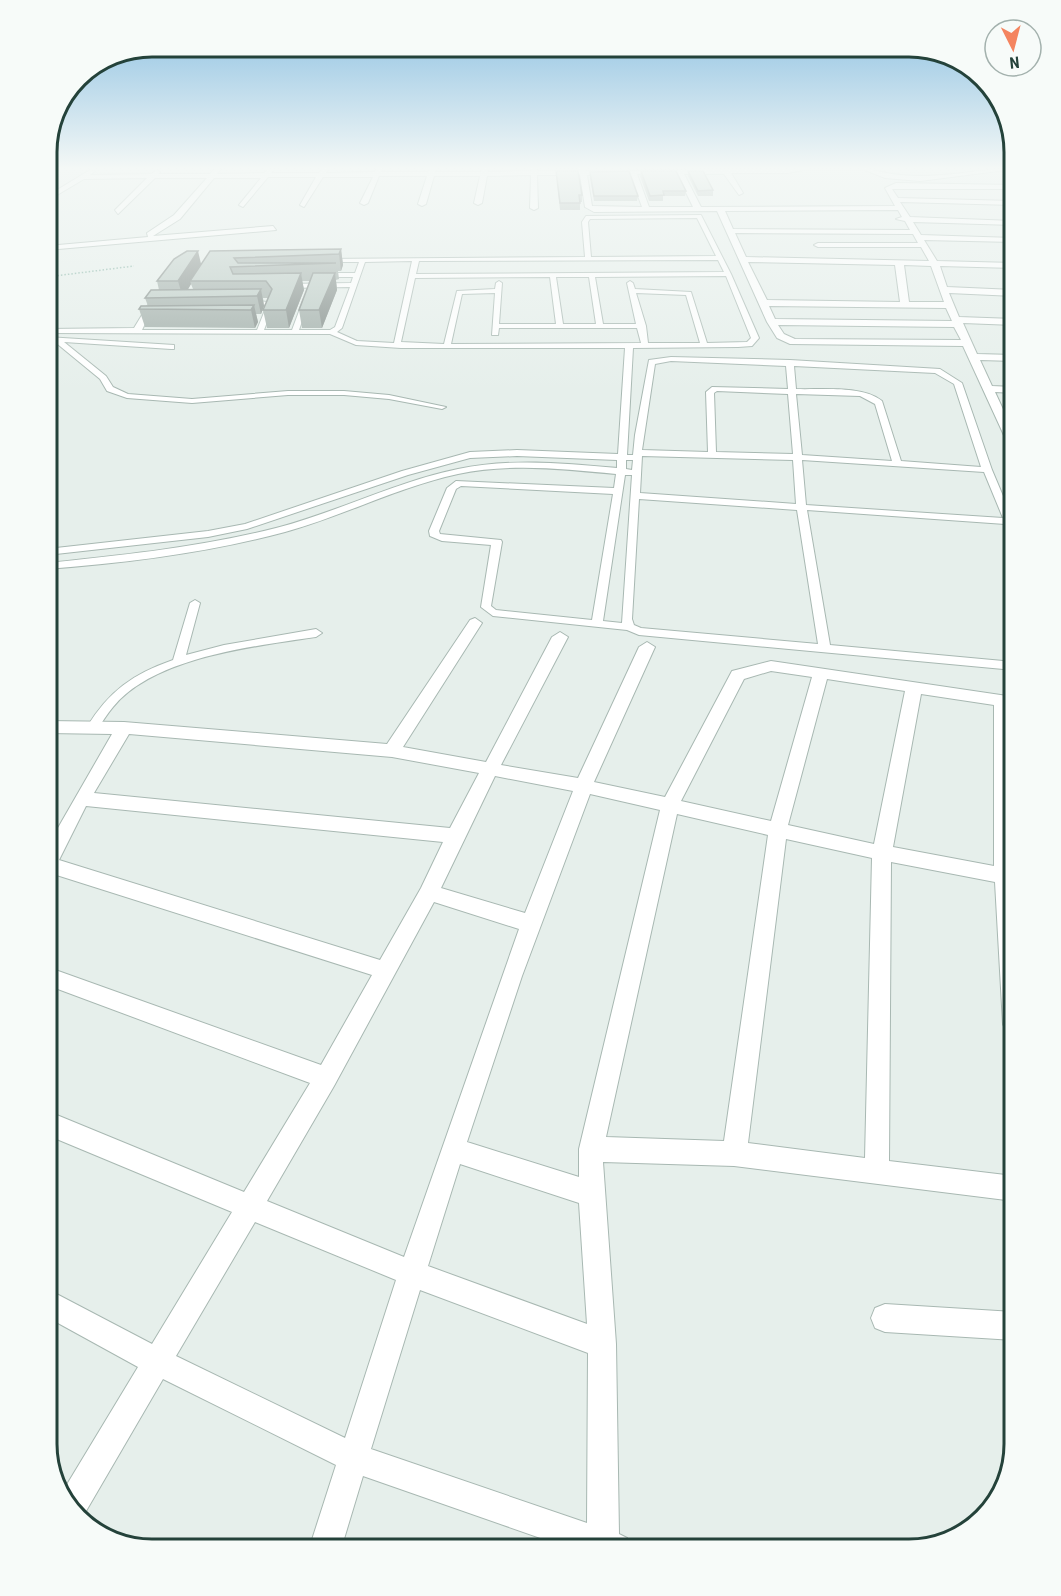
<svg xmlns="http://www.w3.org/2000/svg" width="1061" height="1596" font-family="'Roboto Condensed',sans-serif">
	<rect width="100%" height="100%" fill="#e6efeb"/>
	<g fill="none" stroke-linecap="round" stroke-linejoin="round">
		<!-- service casing -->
		<g stroke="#a8b8b2" stroke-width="2">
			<g id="service">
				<path d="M866,168c47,15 91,5 139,0h9v1l-94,12 -35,-3 -20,-8h-72z"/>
				<path d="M701,215l30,59 28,64 -7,8 -14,1 -105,1 -6,107h6l2,-20 14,-75 22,-3 119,3 150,9 22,14 30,87 22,52v13l-3,-1 -6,-10 -198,-14 23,135 184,17v8l-375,-35 -12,-5 -134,-14 -12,-9 10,-62 -49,-4 -12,-5 -1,-5 18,-43 9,-7 158,7 2,-14c-53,-5 -106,-11 -158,0 -60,13 -115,42 -173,58 -78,21 -158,31 -238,37v-6c77,-8 154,-16 229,-35 62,-16 119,-46 182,-59 53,-11 105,-6 159,-1v-8l-100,-4 -47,2 -62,17 -161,54 -39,8 -161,18v-6l161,-18 37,-7 157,-53 68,-19 47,-2 101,4 7,-106h-224l-45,-3 -26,-11 -283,-1v-4l87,-1 14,-23 3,-2 3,2 -12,25h115l10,-25 -23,-3 2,-3 28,4 -10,27h28l12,-32 3,-2 3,2 -11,32h31l5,-3 15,-40 -65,1 -3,-2 3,-2 66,-1 2,-6h-31l-3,-2 3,-2h33l4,-11h-36l-2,-3 264,-2 -3,-35 4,-6zM697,218l19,38 -125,1 -3,-35 2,-3zM718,260l6,12 -308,2 3,-13zM412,261l-18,82 -37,-2 -20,-9 5,-4 23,-66zM726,276l25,62 -4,4 -40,1 -16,-51 -56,-3 -2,-6 -3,-2 -3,2 9,41h-33l-8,-47zM550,277l6,47h-57l3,-41 -3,-2 -3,2 -1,6 -38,2 -13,53 -43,-2 14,-64zM556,277h33l7,47h-33zM495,293l-3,42h6l1,-7h138l4,15 -190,1 11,-50zM636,293l50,2 14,48h-52l-2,-17zM671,361l115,5 2,23 -76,-2 -6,5 2,60 -66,-2 13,-86zM794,366l141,7 19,11 27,83 -80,-6 -19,-60c-19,-16 -61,-11 -86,-12zM717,391l71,3 5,60 -77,-2 -2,-59zM796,394l64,2 15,8 17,57 -90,-6zM642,456l151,4 3,44 -156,-11zM626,460h7l-1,10 -6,-1zM802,460l182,12 19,46 -197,-13zM625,475h7l-10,148 -19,-2zM461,486l152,8 -21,126 -96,-10 -5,-4 11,-64 -1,-2 -61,-6 -1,-3 17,-42zM639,499l158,11 21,134 -177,-16 -7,-3 -2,-6z"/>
				<path d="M47,337l127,8v4h-3l-107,-7 42,34 7,11 15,7 64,5 96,-8h56l45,4 57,12 -4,2 -53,-10 -45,-4h-56l-96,8 -65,-5 -20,-7 -7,-12 -45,-37 -8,-1z"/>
				<path d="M195,600l5,3 -14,52 38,-10 92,-16 6,4 -6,4c-61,9 -162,20 -203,70 -6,7 -11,15 -16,23h-8l-2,-3c22,-36 46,-53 86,-67l17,-57z"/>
			</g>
		</g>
		<!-- minor casing -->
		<g stroke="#a8b8b2" stroke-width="2">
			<g id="minor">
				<path d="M216,168l5,1 -4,5 47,-1 5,-5 5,1 -3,4h48l3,-5h6l-2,5 49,-1 2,-4h6l-2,4h47l2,-4h6l-1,4h46l1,-4h6v4l43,-1v-3h6v3h42v-3h6l1,3 227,-3 -25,5h-57l12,20 -4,2 -15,-21h-40l17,33 194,-1 -10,-18 11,-5 118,2v4h-122l6,9 116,3v4l-114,-3 10,15 104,4v4l-101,-3 8,13 93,3v4l-90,-2 13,21 77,2v5l-74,-2 7,21 67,3v6l-65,-3 10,24 55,2v6l-51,-2 14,31 37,1v6l-34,-1 12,26 22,1v6l-19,-1 19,41v14l-6,-3 -45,-98 -173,-2 -13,-6 -10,-16 -50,-111 -123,1 -9,-5 -5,-32h-43l1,33 -4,2 -4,-2 1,-33 -44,1 -5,27 -4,2 -4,-2 6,-27h-46l-8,28 -4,2 -4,-2 9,-28h-48l-11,27 -4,2 -4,-2 13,-26h-50l-19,30 -4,-2 16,-28h-48l-25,30 -4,-2 22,-27h-47l-34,41 -27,17 120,-10 3,4 -229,20v-4l101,-9 -1,-4 27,-18 33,-37h-52l-37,36 -3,-4 32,-32 -63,1 -37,22v-5l43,-26 5,1 -5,4 61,-1 6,-4 3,2 -2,2h52zM630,174l12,33 -50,-1 -5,-31zM637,174h40l16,33h-44zM898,210l4,7 -6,2 9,2 5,9 -177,-1 -8,-18zM735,233l178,1 5,9h-100l-4,2 4,2h103l8,14 -183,-4zM748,262l147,3 5,37 -133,-2zM904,265l27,1 13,36h-35zM769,306l177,2 6,13 -177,-2zM778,325l176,2 7,13 -166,-1 -11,-5z"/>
				<path d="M475,618l7,5 -79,124 83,15 66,-125 8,-5 8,5 -67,128 77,13 61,-131 8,-5 8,5 -61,135 71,15 67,-126 39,-10 243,36v10h-4l4,163v164l-8,-3 -3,-7 -8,-142 -104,-20 -2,299 125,15v25l-280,-35 -131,-4 13,182 3,190 8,4 5,11h-60l-209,-73 -22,73h-32l27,-84 -173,-86 -81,139 -22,-22 78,-129 -91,-50v-28l105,55 80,-132 -185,-77v-24l197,81 66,-109 -263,-98v-18l274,98 51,-90 -325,-103v-25l65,-113 -65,-1v-12l77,1 263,22 83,-124zM771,671l41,6 -41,144 -90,-20 63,-122zM827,679l78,12 -31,153 -86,-19zM921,694l73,11v161l-101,-19zM129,734l263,23 87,16 -29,55 -356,-35zM495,776l78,15 -48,122 -84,-25zM590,794l70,16 -81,339v28l-112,-35 55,-166zM86,806l357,36 -22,46 -41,72 -321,-100zM677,814l91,21 -44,306 -118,-4zM786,839l86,19 -7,300 -117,-15zM434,902l85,27 -115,328 -137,-56 67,-115zM460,1164l119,39 8,121 -159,-58zM255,1222l141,58 -51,158 -169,-82zM420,1290l168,63 -1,170 -216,-74z"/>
				<path d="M885,1304l129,8v28l-129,-8 -10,-4 -4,-10 4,-10z"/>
			</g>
		</g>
		<!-- path -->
		<path stroke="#86b3a5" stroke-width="1.5" stroke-dasharray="1.5 2" stroke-linecap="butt" d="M47,277l87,-11"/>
		<!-- service -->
		<use href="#service" fill="#fff" fill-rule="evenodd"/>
		<!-- minor -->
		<use href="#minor" fill="#fff" fill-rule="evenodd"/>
	</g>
	<!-- wall -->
	<g fill="#a1aea9" fill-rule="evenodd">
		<path d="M555,168h23l-1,1h-22z"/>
		<path d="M556,171l26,24v7h-2v8h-20z"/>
		<path d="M641,171l45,20 -1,5h-22v5h-14l-9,-25z"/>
		<path d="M688,171l25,19v6h-15l-10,-20z"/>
		<path d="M590,172l48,24 -1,5h-43l-4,-24z"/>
		<path d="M341,249l2,16 -2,6h-3l1,8 -3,1 1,10 -15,38h-20l-3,-18 11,-29h-8l2,9 -15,38h-22l-4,-18 5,-12h-5l1,8 -3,8h-5l2,8 -3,6 -110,-1 -6,-18 9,-3 -3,-8 14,-8 -2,-9 44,-16 9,-14zM191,284l2,5h-5z"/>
	</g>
	<!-- shaded-wall -->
	<g fill="#838d89">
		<path d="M341,249l2,16 -2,6 -2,-17z"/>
		<path d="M198,251l4,17 -12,13 1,3 -8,14 -5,-17z"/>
		<path d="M301,273l3,17 -15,38 -3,-18z"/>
		<path d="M335,273l2,17 -15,38 -3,-18z"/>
		<path d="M261,289l3,17 -3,8 -4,-18z"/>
		<path d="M254,305l4,17 -3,6 -4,-18z"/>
	</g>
	<!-- building -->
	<g fill="#bbcac4" stroke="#838d89" stroke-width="1.5">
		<path d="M556,171h22l4,24h-3l1,8h-20z"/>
		<path d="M629,171l9,25h-44l-4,-24z"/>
		<path d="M641,171h35l10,20h-23l1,4 -14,1z"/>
		<path d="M688,171h15l10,19 -15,1z"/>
		<path d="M341,249l-2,5 -105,4 4,5h98l-106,4 3,7 68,-1 -15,37h-23l9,-21 -6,-8h-76l20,-30z"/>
		<path d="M187,251h11l-20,30h-21l17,-22z"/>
		<path d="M313,273h22l-16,37h-20z"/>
		<path d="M261,289l-4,7 -112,2 6,-8z"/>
		<path d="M254,305l-3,5 -112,-1 2,-3z"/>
	</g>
	<!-- sky -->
	<linearGradient id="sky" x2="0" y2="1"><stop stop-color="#84bce0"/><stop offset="0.43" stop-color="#f4f8f6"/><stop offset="1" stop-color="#f4f8f6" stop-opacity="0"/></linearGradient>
	<rect width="1061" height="391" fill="url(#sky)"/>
	<!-- crop -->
	<path d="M0 0H1061V1596H0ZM152 57H909A95 95 0 0 1 1004 152V1444A95 95 0 0 1 909 1539H152A95 95 0 0 1 57 1444V152A95 95 0 0 1 152 57Z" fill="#f7fbf9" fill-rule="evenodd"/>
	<path fill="none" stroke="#24423a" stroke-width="3" d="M152 57H909A95 95 0 0 1 1004 152V1444A95 95 0 0 1 909 1539H152A95 95 0 0 1 57 1444V152A95 95 0 0 1 152 57Z"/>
	<!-- north arrow -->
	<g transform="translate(1013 48) rotate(174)"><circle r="28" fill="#f7fbf9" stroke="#a3b1ad" stroke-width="1.5"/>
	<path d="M0-4.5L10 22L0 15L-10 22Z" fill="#f4845f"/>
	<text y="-9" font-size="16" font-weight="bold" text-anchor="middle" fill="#24423a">N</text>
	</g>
</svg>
